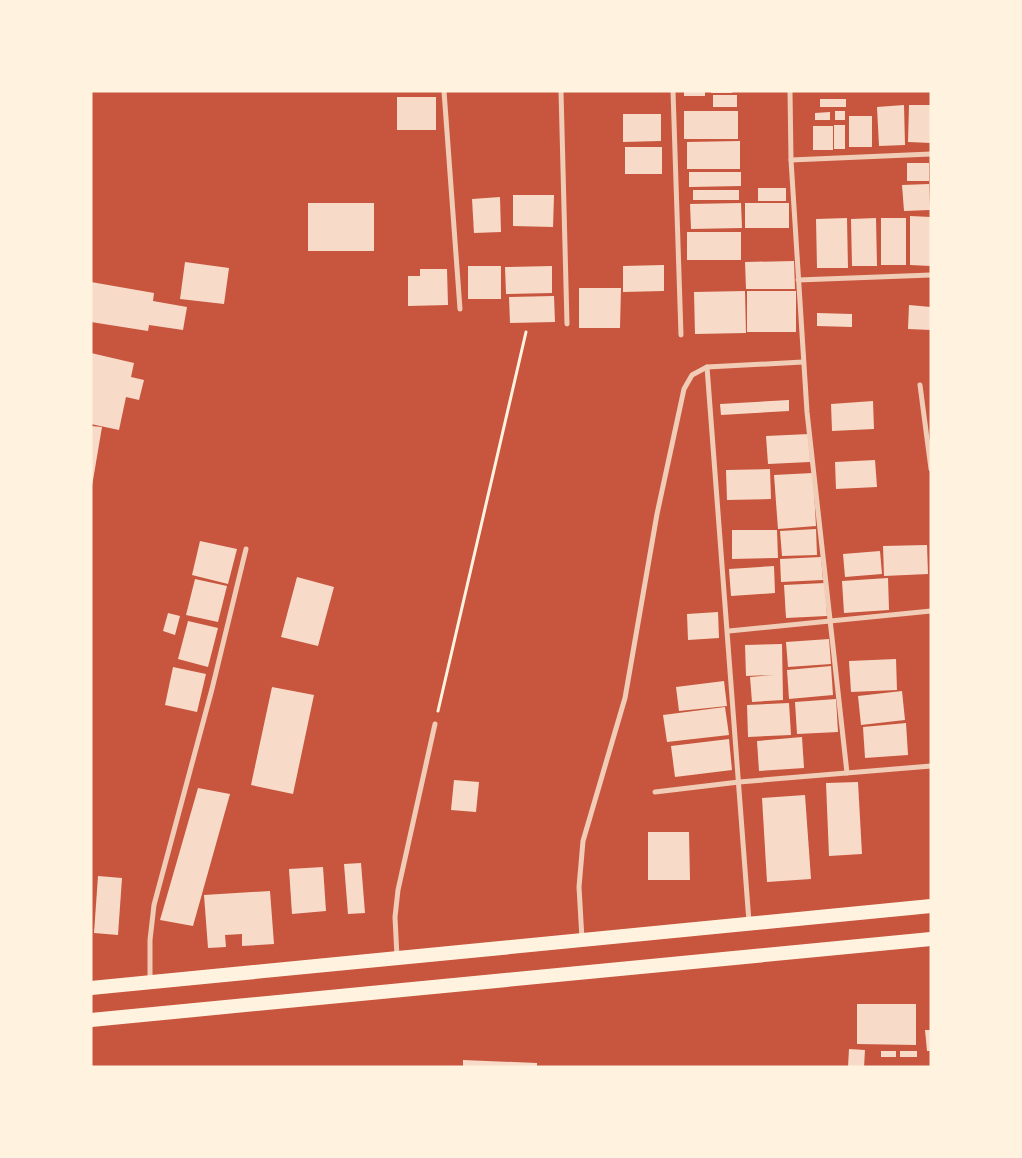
<svg xmlns="http://www.w3.org/2000/svg" width="1022" height="1158" font-family="'Space Grotesk',sans-serif">
	<rect width="100%" height="100%" fill="#c8553d"/>
	<!-- building -->
	<g fill="#f7dbc8">
		<rect x="684" y="91" width="21" height="5"/>
		<rect x="711" y="91" width="21" height="2"/>
		<rect x="713" y="95" width="24" height="12"/>
		<rect x="397" y="97" width="39" height="33"/>
		<rect x="820" y="99" width="26" height="8"/>
		<path d="M904,105l1,40 -26,1 -2,-39z"/>
		<path d="M909,105h22v38l-23,-1z"/>
		<rect x="684" y="111" width="54" height="28"/>
		<rect x="835" y="111" width="10" height="9"/>
		<path d="M830,112v8h-15v-7z"/>
		<path d="M623,114h38v27l-38,1z"/>
		<rect x="849" y="116" width="23" height="31"/>
		<rect x="834" y="125" width="11" height="24"/>
		<rect x="813" y="126" width="20" height="24"/>
		<path d="M740,141v28h-53v-27z"/>
		<rect x="625" y="147" width="37" height="27"/>
		<rect x="907" y="163" width="22" height="18"/>
		<path d="M689,172h52v14l-52,1z"/>
		<path d="M929,184l1,26 -26,1 -2,-26z"/>
		<rect x="758" y="188" width="28" height="13"/>
		<rect x="693" y="190" width="46" height="10"/>
		<path d="M513,195h41l-1,32 -40,-1z"/>
		<path d="M500,197l1,35 -27,1 -2,-34z"/>
		<rect x="308" y="203" width="66" height="48"/>
		<path d="M741,203l1,25 -51,1 -1,-25z"/>
		<rect x="745" y="203" width="44" height="25"/>
		<path d="M910,216l21,1v49l-21,-1z"/>
		<path d="M847,218l1,50h-31l-1,-49z"/>
		<path d="M876,218l1,48h-25l-1,-47z"/>
		<rect x="881" y="218" width="25" height="47"/>
		<rect x="687" y="232" width="54" height="28"/>
		<path d="M794,261l1,28h-49l-1,-27z"/>
		<path d="M185,262l44,6 -5,36 -44,-5z"/>
		<path d="M664,265v26l-41,1v-26z"/>
		<rect x="468" y="266" width="33" height="33"/>
		<path d="M552,266v27l-46,1 -1,-27z"/>
		<path d="M420,269h27l1,36 -40,1v-30h12z"/>
		<path d="M91,282l63,11 -1,8 34,6 -4,23 -34,-5 -1,6 -57,-9z"/>
		<path d="M579,288h42l-1,40h-41z"/>
		<path d="M745,291l1,42 -51,1 -1,-42z"/>
		<rect x="747" y="291" width="49" height="41"/>
		<path d="M554,296l1,26 -45,1 -1,-26z"/>
		<path d="M909,305l22,2v23l-23,-1z"/>
		<path d="M817,313l35,1v13l-35,-1z"/>
		<path d="M91,353l43,10 -3,14 13,3 -5,20 -13,-3 -7,33 -28,-6z"/>
		<path d="M789,400v11l-68,4 -1,-11z"/>
		<path d="M873,401l1,28 -42,2 -1,-27z"/>
		<path d="M91,426l11,1 -10,59h-1z"/>
		<path d="M809,434l1,28 -42,2 -2,-28z"/>
		<path d="M875,460l2,27 -41,2 -1,-27z"/>
		<path d="M770,469l1,30 -44,1 -1,-30z"/>
		<path d="M813,473l3,53 -38,3 -4,-54z"/>
		<path d="M816,529l1,26 -35,1 -2,-25z"/>
		<path d="M732,530h45l1,28 -46,1z"/>
		<path d="M200,541l37,8 -9,35 -36,-9z"/>
		<path d="M927,545l1,29 -44,2 -1,-30z"/>
		<path d="M880,551l2,23 -37,3 -2,-23z"/>
		<path d="M821,557l2,23 -42,2 -1,-23z"/>
		<path d="M774,566l1,27 -44,3 -2,-27z"/>
		<path d="M297,577l37,10 -16,59 -37,-9z"/>
		<path d="M888,578l1,32 -45,3 -2,-32z"/>
		<path d="M195,579l32,7 -9,36 -32,-7z"/>
		<path d="M825,583l2,33 -41,2 -2,-33z"/>
		<path d="M718,612l1,26 -31,2 -1,-26z"/>
		<path d="M168,613l12,3 -5,19 -12,-4z"/>
		<path d="M188,621l30,7 -10,39 -30,-8z"/>
		<path d="M829,639l2,25 -43,3 -2,-25z"/>
		<path d="M782,644l1,56 -31,2 -2,-25 24,-2 -28,1 -1,-31z"/>
		<path d="M896,659l1,31 -46,2 -2,-31z"/>
		<path d="M831,666l2,29 -44,4 -2,-29z"/>
		<path d="M173,667l33,7 -9,38 -32,-7z"/>
		<path d="M724,681l3,25 -48,5 -3,-24z"/>
		<path d="M272,687l42,8 -21,99 -42,-9z"/>
		<path d="M902,691l3,29 -44,5 -3,-29z"/>
		<path d="M836,699l2,33 -41,2 -2,-32z"/>
		<path d="M789,703l2,32 -43,2 -1,-32z"/>
		<path d="M725,707l4,28 -62,7 -4,-27z"/>
		<path d="M906,723l2,32 -43,3 -2,-31z"/>
		<path d="M802,737l2,31 -45,3 -2,-30z"/>
		<path d="M729,739l3,31 -57,7 -4,-31z"/>
		<path d="M454,780l25,2 -3,30 -25,-2z"/>
		<path d="M858,782l4,72 -33,2 -3,-73z"/>
		<path d="M198,788l32,6 -37,132 -33,-6z"/>
		<path d="M805,795l6,84 -44,3 -5,-84z"/>
		<path d="M648,832h41l1,48h-42z"/>
		<path d="M361,863l4,50 -17,1 -4,-50z"/>
		<path d="M323,867l3,44 -34,3 -3,-45z"/>
		<path d="M98,876l24,2 -4,57 -24,-2z"/>
		<path d="M270,891l4,53 -32,2v-12l-17,1 1,12 -18,1 -4,-53z"/>
		<path d="M857,1004h59v41l-59,-1z"/>
		<path d="M925,1030h6v21h-4z"/>
		<path d="M849,1049l16,1 -1,17h-16z"/>
		<rect x="881" y="1051" width="15" height="6"/>
		<rect x="900" y="1051" width="17" height="6"/>
		<path d="M463,1060l74,3v4h-74z"/>
	</g>
	<g fill="none" stroke-linecap="round" stroke-linejoin="round">
		<!-- path -->
		<path stroke="#fff3e0" stroke-width="3" d="M438,711l88,-379"/>
		<!-- minor -->
		<g stroke="#f1ccb7" stroke-width="5">
			<path d="M444,91l16,218"/>
			<path d="M561,91l6,233"/>
			<path d="M673,91l8,244"/>
			<path d="M790,91l1,69 16,252 40,361"/>
			<path d="M791,160l140,-6"/>
			<path d="M798,280l133,-5"/>
			<path d="M707,367l42,555"/>
			<path d="M920,385l11,84"/>
			<path d="M729,631l202,-20"/>
			<path d="M655,792l84,-10 192,-16"/>
			<path d="M582,939l-3,-52 4,-46 42,-143 32,-184 27,-125 8,-14 15,-8 96,-5"/>
			<path d="M397,957l-2,-40 3,-27 37,-166"/>
			<path d="M150,981v-41l4,-35 58,-216 34,-140"/>
		</g>
		<!-- trunk -->
		<g stroke="#fff3e0" stroke-width="14">
			<path d="M91,988l840,-82"/>
			<path d="M91,1020l840,-81"/>
		</g>
	</g>
	<!-- border -->
	<rect width="1022" height="1158" fill="none" stroke="#fff3e0" stroke-width="185"/>
</svg>
